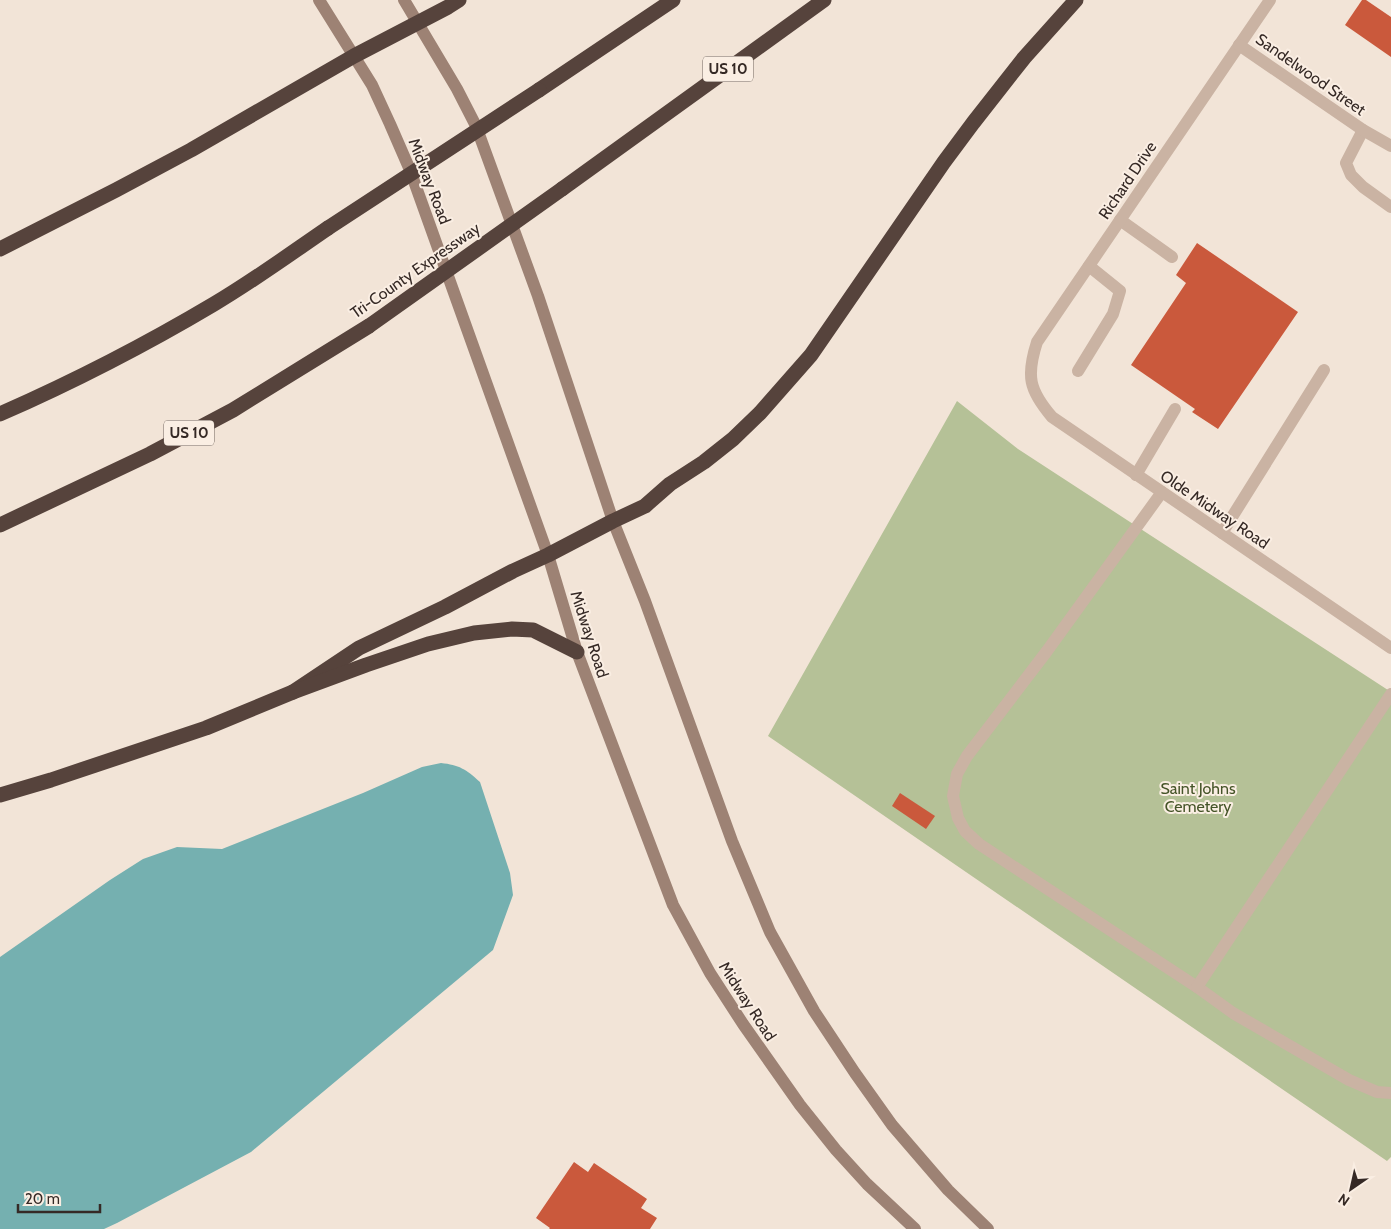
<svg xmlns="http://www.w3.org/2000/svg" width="1391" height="1229" font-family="Cabin,sans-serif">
	<rect width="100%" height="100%" fill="#f2e4d7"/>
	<!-- green -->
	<path fill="#b5c197" d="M957,401l61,48 373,243v465l-4,4 -619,-425z"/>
	<!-- water -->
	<path fill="#75b0b0" d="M441,763c18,2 25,6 39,19l30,91 3,22 -20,55 -242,202 -134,71 -13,6h-104v-272l110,-77 33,-21 34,-12 45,2 141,-56 59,-26z"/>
	<!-- building -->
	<g fill="#ca593c">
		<path d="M1362,0h4l25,17v40l-46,-32z"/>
		<path d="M1197,243l101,69 -80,117 -26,-17 3,-3 -64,-44 55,-82 -10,-8z"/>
		<path d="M900,793l35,23 -9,13 -34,-23z"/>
		<path d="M574,1162l14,10 6,-9 53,36 -6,9 16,10 -7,11h-101l1,-1 -14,-10z"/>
	</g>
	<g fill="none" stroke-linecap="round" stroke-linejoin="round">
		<!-- service -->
		<g stroke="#cab3a3" stroke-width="12">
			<path d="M1363,130l-17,33 5,12 12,12 28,20"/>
			<path d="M1120,220l52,37"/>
			<path d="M1078,371l35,-57 7,-23 -31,-25"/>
			<path d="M1136,475l39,-66"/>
			<path d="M1162,492l-115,159 -80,105 -10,18 -4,22 5,22 7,13 14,13 218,143 36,26 116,67 28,12 14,1"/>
			<path d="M1222,533l102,-163"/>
			<path d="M1197,987l194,-293"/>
		</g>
		<!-- minor -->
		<g stroke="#cab3a3" stroke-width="12">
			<path d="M1270,0l-233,342c-11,34 -8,48 15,75l339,231"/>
			<path d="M1239,45l124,85 28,16"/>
		</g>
		<!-- secondary -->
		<g stroke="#9d8274" stroke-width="12">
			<path d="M319,0l53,85 18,39 20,46 138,385 29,97 96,253 37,68 33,51 57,81 36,45 31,34 48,45"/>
			<path d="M404,0l53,89 19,37 62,170 75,225 32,80 87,240 38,91 44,79 41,62 37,52 56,65 40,39"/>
		</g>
		<!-- motorway -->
		<g stroke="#56433c" stroke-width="15">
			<path d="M539,90l134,-90"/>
			<path d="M562,189l262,-189"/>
			<path d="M0,249l116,-59 75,-40 163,-94 94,-49 11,-7"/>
			<path d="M0,414c73,-32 145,-69 214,-110 39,-23 76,-50 114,-76"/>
			<path d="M0,525l150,-71 83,-44 136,-84"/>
			<path d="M293,692l66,-44 86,-41 68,-36 35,-16 65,-34 32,-15 25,-22 34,-22 29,-23 27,-26 51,-58 133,-193 29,-39 51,-65 52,-58"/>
			<path d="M0,795l51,-15 155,-52 87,-36 73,-27 62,-21 46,-11 38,-4 21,1 44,22"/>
		</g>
		<!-- motorway-bridge -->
		<g stroke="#56433c" stroke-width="15">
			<path d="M328,228l211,-138"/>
			<path d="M369,326l193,-137"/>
		</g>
	</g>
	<g text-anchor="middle" stroke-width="4" stroke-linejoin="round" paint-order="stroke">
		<!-- shield labels -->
		<g fill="#faeee3" stroke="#70645e" stroke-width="1">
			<rect x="703" y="56.5" width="50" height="25" rx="4"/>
			<rect x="164" y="420.5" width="50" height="25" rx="4"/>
		</g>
		<g font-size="15" font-weight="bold" fill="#352925">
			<text x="728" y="74">US 10</text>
			<text x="189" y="438">US 10</text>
		</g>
		<!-- street labels -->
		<g font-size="16" fill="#352925" stroke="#faeee3">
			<text transform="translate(1311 74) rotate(35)" y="6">Sandelwood Street</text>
			<text transform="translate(1127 180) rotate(-56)" y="6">Richard Drive</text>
			<text transform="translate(430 181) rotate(69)" y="6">Midway Road</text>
			<text transform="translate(415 270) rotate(-35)" y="6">Tri-County Expressway</text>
			<text transform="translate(1215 509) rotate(34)" y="6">Olde Midway Road</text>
			<text transform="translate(590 634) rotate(72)" y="6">Midway Road</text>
			<text transform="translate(748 1001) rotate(57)" y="6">Midway Road</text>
		</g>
		<!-- park labels -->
		<g font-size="16" fill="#455428" stroke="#faeee3">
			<text x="1198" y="794">Saint Johns<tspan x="1198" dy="18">Cemetery</tspan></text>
		</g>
	</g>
	<!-- north arrow -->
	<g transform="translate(1351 1189) rotate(214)" stroke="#faeee3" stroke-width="4" paint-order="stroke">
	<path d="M0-4L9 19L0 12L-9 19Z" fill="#352925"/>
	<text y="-8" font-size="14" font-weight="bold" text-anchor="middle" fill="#352925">N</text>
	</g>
	<!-- scale -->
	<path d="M18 1204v8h82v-8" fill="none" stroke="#352925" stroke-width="2.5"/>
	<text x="25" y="1204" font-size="15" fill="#352925" stroke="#faeee3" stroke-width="4" paint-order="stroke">20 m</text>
</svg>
